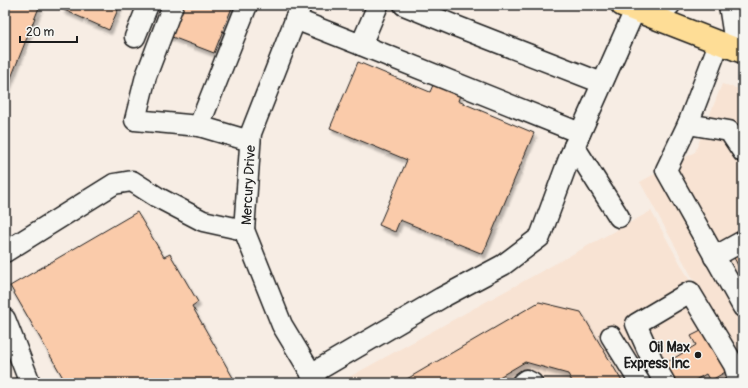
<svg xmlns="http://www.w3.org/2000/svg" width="748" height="388" font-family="Pangolin,sans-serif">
	<defs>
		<filter id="shadow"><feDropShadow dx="2.5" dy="4.5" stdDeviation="1" flood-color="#0004"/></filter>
	</defs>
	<rect width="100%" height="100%" fill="#f7ede4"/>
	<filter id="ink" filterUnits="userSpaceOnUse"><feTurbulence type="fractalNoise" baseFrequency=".025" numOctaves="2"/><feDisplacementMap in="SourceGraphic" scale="8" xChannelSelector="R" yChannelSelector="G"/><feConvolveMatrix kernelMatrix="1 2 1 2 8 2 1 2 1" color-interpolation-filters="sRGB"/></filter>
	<g filter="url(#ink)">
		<!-- built -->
		<g fill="#f8e3d3">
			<path d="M722,84l21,6v280l-103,-188 55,-30z"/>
			<path d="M651,211l92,165v7h-400l-1,-2z"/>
		</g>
		<!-- building -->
		<g fill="#facbaa" stroke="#1c1c1c" filter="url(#shadow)">
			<path d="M5,5h35l-35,88z"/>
			<path d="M64,5h56l-11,25 -47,-21z"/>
			<path d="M179,5h54l-19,48 -47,-18z"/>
			<path d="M358,62l72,30 3,-7 27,10 -2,6 76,32 -51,121 -83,-34 -5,12 -16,-7 28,-65 -77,-32z"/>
			<path d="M137,212l27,45 6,-3 28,48 -6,4 44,77h-170l-56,-97z"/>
			<path d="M743,250v24l-10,-18z"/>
			<path d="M539,302l42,10 42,71h-50l-5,-9 -43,-12 -36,21h-89z"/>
			<path d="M703,330l24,41 -17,10 -4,-7 -16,9h-18l-11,-17 35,-21 -5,-9z"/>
		</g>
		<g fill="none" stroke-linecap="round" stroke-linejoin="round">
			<!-- minor casing -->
			<g stroke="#1c1c1c" stroke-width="23">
				<g id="minor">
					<path d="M173,5l-27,71 -11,44 64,6"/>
					<path d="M247,5l-48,121 51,15"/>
					<path d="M301,5l-50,128 -7,97 38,95 35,58"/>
					<path d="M404,5l49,20 149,58"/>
					<path d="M729,5l7,45"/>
					<path d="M655,18l15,-13"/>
					<path d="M295,19l66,26 17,-40"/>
					<path d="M135,37l13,-32"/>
					<path d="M719,43l-31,81 -22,46 77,137"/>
					<path d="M361,45l219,88"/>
					<path d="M688,124l41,7 14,21"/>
					<path d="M574,146l45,71"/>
					<path d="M5,252l109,-68 18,-3 25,16 46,24 41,9"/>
					<path d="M714,257l29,-16"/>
					<path d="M5,319l25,64"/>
					<path d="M611,336l29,47"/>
					<path d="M311,374l130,-76 62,-33 37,-28 30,-81 65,-146"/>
					<path d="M522,383l4,-3 6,3"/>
					<path d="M665,383l-11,-19 -18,-40 54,-32 44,73 4,13 -3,5"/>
				</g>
			</g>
			<!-- major casing -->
			<g stroke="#1c1c1c" stroke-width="25">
				<path id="major" d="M622,5l121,47"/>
			</g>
			<!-- minor -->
			<use href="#minor" stroke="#f6f6f2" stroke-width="20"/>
			<!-- major -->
			<use href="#major" stroke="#fedd96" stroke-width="22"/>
		</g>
	</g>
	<!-- markers -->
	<circle fill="#1c1c1c" stroke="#f6f6f2" stroke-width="1.5" cx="698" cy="355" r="4"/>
	<g text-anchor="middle" stroke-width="3" stroke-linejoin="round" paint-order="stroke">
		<!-- street labels -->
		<g font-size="14" fill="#1c1c1c" stroke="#f6f6f2">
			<text transform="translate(248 185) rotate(-87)" y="5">Mercury Drive</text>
		</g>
		<!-- poi labels -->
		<g font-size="14" font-weight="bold" fill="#1c1c1c" stroke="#f6f6f2" text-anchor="end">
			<text x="690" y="352">Oil Max<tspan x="690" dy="16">Express Inc</tspan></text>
		</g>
	</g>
	<!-- margin -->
	<rect width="748" height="388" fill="none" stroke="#f6f6f2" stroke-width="20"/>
	<rect x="10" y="10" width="728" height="368" fill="none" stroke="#1c1c1c" stroke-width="1.5" filter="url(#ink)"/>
	<!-- scale -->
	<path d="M20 36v6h57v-6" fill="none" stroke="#1c1c1c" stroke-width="2"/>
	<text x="26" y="36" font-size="12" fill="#1c1c1c" stroke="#f6f6f2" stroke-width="3" paint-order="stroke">20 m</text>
</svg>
